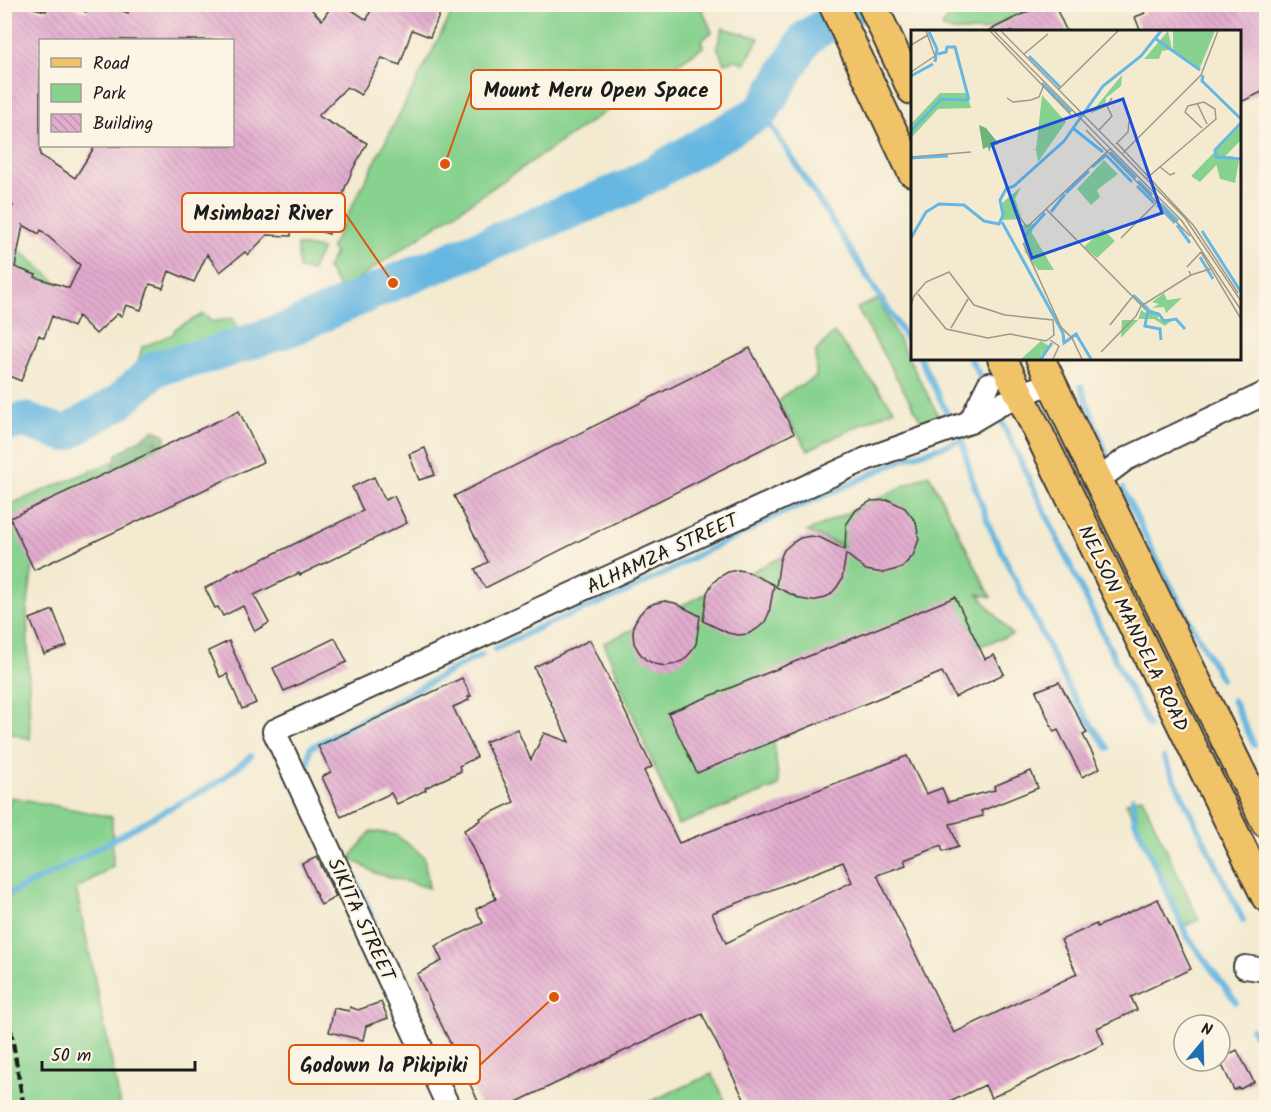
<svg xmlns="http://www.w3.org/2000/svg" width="1271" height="1112" font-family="Kalam,sans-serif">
	<defs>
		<pattern id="forest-firs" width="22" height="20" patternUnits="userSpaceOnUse" patternTransform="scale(1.5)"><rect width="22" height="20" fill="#6eb47a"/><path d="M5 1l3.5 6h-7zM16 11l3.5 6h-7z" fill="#5a9263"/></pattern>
		<pattern id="building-back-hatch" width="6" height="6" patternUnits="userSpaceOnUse" patternTransform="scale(1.5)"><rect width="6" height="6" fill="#e2acce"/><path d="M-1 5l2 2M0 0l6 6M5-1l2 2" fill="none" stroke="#c193b0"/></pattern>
	</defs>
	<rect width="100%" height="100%" fill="#fcf5e5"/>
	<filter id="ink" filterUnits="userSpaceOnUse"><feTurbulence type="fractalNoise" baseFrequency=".0167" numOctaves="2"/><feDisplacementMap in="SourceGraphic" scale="12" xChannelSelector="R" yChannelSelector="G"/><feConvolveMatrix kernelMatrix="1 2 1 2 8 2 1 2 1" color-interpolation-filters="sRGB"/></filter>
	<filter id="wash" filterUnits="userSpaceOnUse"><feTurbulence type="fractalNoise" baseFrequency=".008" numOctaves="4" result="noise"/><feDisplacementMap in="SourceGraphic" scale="24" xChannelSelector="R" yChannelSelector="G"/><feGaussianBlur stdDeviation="1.35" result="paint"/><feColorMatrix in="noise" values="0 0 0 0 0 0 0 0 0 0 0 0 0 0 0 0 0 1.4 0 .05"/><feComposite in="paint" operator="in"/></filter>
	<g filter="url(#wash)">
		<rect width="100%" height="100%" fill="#f3ead0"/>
		<!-- green -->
		<g fill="#88d28f" stroke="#527756" stroke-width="1.5">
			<path d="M456,5h244l12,27 -11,9 2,6c-26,17 -51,35 -77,51l-285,192 -14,-22 8,-15 -4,-6z"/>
			<path d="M956,5v-1l81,1 -54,26h-30l-11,-4z"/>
			<path d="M723,28l36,10 -14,26 -8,-4 -13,3 -7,-17z"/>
			<path d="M297,245l25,4 -11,22 -12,-2z"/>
			<path d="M18,249l49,42 -62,-21z"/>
			<path d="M878,299l62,120 -17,5 -66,-116z"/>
			<path d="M203,314l9,8 20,-4 6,12 -100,33 4,-16 31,-13 2,-5z"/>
			<path d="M834,333l60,76 -86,41 -30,-47 7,-9 31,-17v-26z"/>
			<path d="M124,457l-89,93 -8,60 3,129 -25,-7 -1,-225z"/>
			<path d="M929,474l62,123 -13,-3 34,41 -241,82 8,69 -101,39 -74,-182 217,-105 34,12 -48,-18z"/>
			<path d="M11,797l101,20 1,49 -37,23 45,218h-116l-1,-288z"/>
			<path d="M1142,797l57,123 -15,6 -58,-123z"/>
			<path d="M371,831l25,4 28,22 5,31 -54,-15 -25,-15z"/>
			<path d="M712,1074l16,33h-90z"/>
		</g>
		<!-- forest -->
		<path fill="url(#forest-firs)" stroke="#45684b" stroke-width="1.5" d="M154,430l12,5 -5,25 -53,26 9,-32z"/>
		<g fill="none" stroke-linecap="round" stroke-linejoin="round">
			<!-- stream -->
			<g stroke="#66b7e1" stroke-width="6">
				<path d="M762,111l150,236"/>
				<path d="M920,358l27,55"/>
				<path d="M970,358l14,26"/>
				<path d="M1069,358l1,2"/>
				<path d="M1081,386l26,71"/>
				<path d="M1002,422l122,256 25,48"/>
				<path d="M1123,489l35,73 63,117"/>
				<path d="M495,649l45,-22 86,-35 43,-21 26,-15 53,-25 27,-15 60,-25 71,-33 56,-18 9,36 20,54 77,157 20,33 20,28"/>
				<path d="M1233,700l21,45"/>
				<path d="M1164,758l79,162"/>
				<path d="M1265,776l1,3"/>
				<path d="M308,781l-1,-7 3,-26 151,-83 21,-10"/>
				<path d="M1133,798l2,23 52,115 49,66"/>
				<path d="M353,874l21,48"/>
				<path d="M4,896l53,-25 111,-62 49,-26 34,-27"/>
				<path d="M1252,1029l14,26"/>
			</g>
			<!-- river -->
			<path stroke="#66b7e1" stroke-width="36" d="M4,424l21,-4 40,14 54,-32 37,-34 58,-14 75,-25 104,-46 238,-97 131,-75 44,-73 52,-34"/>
		</g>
		<g id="blocks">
			<!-- building -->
			<g fill="url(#building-back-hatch)" fill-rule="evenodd">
				<path d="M4,4h13l29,7 3,-7h18l19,8 2,-8h12l28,9 1,-9h177l16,16 11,-16h10l24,16 6,-16h71l-14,33 -18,-7 -12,35 -18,-7 -21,37 -14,-8 -29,29 49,27 -14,26 -8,19 -6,22 -2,-1 -8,25 -37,-11 -1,13 -24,-1 -19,20 -3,-3 -25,20 -13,-18 -13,28 -25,-11 -6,17 -13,-4 -9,26 -15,-5 -4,11 -5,-2 -21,20 -18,-18 -5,11 -21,-11 -8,22 -5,-3 -18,46 -17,-7v-152l9,-16 -9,-2zM40,40h192v106h-137l-20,32 -35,-23zM23,225l16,9 2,-4 39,35 -11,23 -34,-11 1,-2 -21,-8z"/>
				<path d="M1043,4h11l13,28h-81z"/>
				<path d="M1141,4h125v86l-27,13v-71h-98l-6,-15 10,-4z"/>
				<path d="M750,348l44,85 -309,155 -10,-19 13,-7 -34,-66z"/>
				<path d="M239,411l24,51 -229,108 -24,-52z"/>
				<path d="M425,448l10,27 -16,5 -10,-26z"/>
				<path d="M374,477l11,23 9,-4 13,27 -107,52 -1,-2 -45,22 15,28 -14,8 -12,-25 -20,10 -5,-9 -3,1 -10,-20 23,-12 -1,-1 12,-7 1,2 123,-59 -11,-24z"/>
				<path d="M889,500l16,8 11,14 3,17 -6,17 -12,12 -18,5 -17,-3 -20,-16 -4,25 -5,8 -7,8 -9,4 -10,2 -10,-2 -25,-12 4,-28 4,-9 8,-7 8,-5 11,-2 10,2 24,12 1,-25 10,-15 15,-9z"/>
				<path d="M738,570l10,2 26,13 -5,28 -4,9 -8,7 -9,5 -10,1 -10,-2 -25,-12 4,-28 5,-9 7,-7 9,-5z"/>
				<path d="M955,597l30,62 9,-4 10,19 -49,23 -13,-25 -245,101 -29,-60z"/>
				<path d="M665,601l10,2 25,13 -4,28 -5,8 -7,8 -9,4 -10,2 -10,-2 -9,-4 -7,-8 -5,-9 -1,-9 1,-10 5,-9 7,-8 9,-4z"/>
				<path d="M53,610l14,36 -23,8 -14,-35z"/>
				<path d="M335,638l12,24 -63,29 -11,-23z"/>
				<path d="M590,640l62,127 -8,4 35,72 228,-87 19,38 16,-6 6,14 47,-12 -1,-4 37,-15 7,17 -57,23 2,5 -33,8 8,23 -15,5 -2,-6 -37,14 2,5 -29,10 77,158 123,-59 -16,-34 35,-16 1,3 61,-28 33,70 -60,28 6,13 -40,18 7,16 -113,54 -6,-13 -46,22h-191l-46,-93 -196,93h-25l-64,-133 25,-13 -7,-15 48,-23 -7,-14 20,-10 -32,-69 13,-7v-1l4,-2 -1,-2 34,-16 -29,-60 32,-13 14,31 13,-27 25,9 -35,-75zM843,862l9,20 -126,61 -14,-30z"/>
				<path d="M229,641l27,62 -14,6 -15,-35 -7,3 -12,-26z"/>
				<path d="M462,678l9,18 -3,1 1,3 -16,7 24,50 -18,9 2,5 -36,17 1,2 -29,14 -6,-11 -50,24 -19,-40 9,-5 -13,-26z"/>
				<path d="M1059,682l28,51 -4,2 17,33 -18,9 -24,-47 -4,2 -18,-41z"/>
				<path d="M317,857l19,40 -15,8 -19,-41z"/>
				<path d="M381,1002l7,16 -22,8 -3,14 -34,-8 5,-24 15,3 1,-4 8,3z"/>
				<path d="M1237,1050l17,32 -14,7 -1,-1 -5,2 -14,-29v-2z"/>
			</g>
		</g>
	</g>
	<g filter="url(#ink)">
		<use href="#blocks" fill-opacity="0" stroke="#3c3b37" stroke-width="1.5"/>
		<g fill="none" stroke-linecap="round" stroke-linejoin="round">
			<!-- minor casing -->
			<g stroke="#3c3b37" stroke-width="26">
				<g id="minor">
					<path d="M970,422l19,-38"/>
					<path d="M1098,480l28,-21 140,-66"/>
					<path d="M1245,967l21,3"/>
					<path d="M449,1108l-175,-377 592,-272 104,-37 29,-17 52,-23"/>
				</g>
			</g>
			<!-- major casing -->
			<g stroke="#3c3b37" stroke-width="32">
				<g id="major">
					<path d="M833,4l79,168"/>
					<path d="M872,4l40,86"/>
					<path d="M1002,358l264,539"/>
					<path d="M1040,358l41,87 185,378"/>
				</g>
			</g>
			<!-- minor -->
			<use href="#minor" stroke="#fff" stroke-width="22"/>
			<!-- major -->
			<use href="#major" stroke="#f1c369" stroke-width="28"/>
			<!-- rail -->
			<path stroke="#1c1c1c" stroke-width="4.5" stroke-dasharray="9 4.5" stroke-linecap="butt" d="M4,990l20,118"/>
		</g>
	</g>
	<g text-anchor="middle" stroke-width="5" stroke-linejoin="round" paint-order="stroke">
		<!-- street labels -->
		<g font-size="20" fill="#1c1c1c" stroke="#fcf5e5">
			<text transform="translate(662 553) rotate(-25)" y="7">ALHAMZA STREET</text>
			<text transform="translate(1134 628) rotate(64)" y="7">NELSON MANDELA ROAD</text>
			<text transform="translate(362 919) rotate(65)" y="7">SIKITA STREET</text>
		</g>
	</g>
	<!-- overview -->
	<g transform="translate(911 30)">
		<rect width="330" height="330" fill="#f3ead0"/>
		<path d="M257,1l4,18 -10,2 -3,8h-15zM262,1h42l-16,39 -26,-20zM211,45l-1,11 -15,12 -1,9 -15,7zM131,65l24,27 -28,40 -2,-12 -4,-1h4zM193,130l14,14 -21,16 3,7 -9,8 -14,-16zM110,157l-6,12 7,20 -21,1 1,-17zM122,194l-1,9 22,37h-16l-13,-18 -3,-27zM192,199l12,12 -18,17 -13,-11zM253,263l3,7 15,-2 -16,15 -2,-6 -12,1 7,-4 -7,-2zM239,279l9,4 -1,6h15l-8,7 -11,-7h-15l-18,19 1,-18h16l3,-10 6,4zM130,311l8,5 -7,10v-8l-1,11h-20z" fill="#88d28f"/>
		<path d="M68,95l7,3 13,16 -8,3 -2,5 -1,-5 -5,2z" fill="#6eb47a"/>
		<path d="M29,63h27l4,15 -33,1 -27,29v-14zM330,95v15l-41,42 -9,-6z" fill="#88d28f"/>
		<path d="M303,126h18l7,4 -4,23 -15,-4z" fill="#88d28f"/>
		<path fill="none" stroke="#66b7e1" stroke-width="3" d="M18,2l8,17 -2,13M245,9l44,31M27,24l8,-2 1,-5h8l14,53M118,26l31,31M292,45l-1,6 39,38M0,46l22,-12M131,53l29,29M330,93l-26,27 1,7 25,2M163,99l29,23M0,101l30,-32 27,1M199,122l26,26M0,128l37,-2M181,137l14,-12 26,27M227,151l14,14M226,156l17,17M155,163l23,-22M249,173l18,18M246,175l18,18M140,182l14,-18M91,192l61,111 1,10 12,-9 15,25M266,195l13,18M291,201l39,61M113,207l21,-24M0,208l15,-26 13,-8 25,1 20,16 15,3 4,-9 -3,-15 6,-11 8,-3 50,-45 39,-55 38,-30 20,-25M289,227l13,22M222,265l15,14 -3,17 15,3 1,11M237,282l11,2 5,7 12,-2 9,10M130,329l11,-16"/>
		<path fill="none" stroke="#9d9888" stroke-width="1.5" d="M79,1l81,84M83,1l188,190 59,89M90,1l184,187 56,83M0,15l17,-10M113,24l24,-20M0,42l24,-16 -9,-25M148,59l59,-58M96,68l6,4 18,-2 8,-3 4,-10M286,73l10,21M175,100l104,106M188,100l13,-14 -5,-10 5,-8M206,113l77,83 44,67M205,114l12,-12 1,-11M212,123l78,-78 17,-44M0,127l60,-5M249,137l10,8 5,-2M236,148l69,-59 -1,-10 -11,-7 -16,4 -3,6 17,16M135,179l100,101M103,180l13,17 84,-79M210,208l36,-36M112,213l38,84 11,11 10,21M290,222l40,67M276,237l14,-15M278,241l2,4 19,-6M0,275l3,-9 12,-14 23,-10 25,33 31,10 48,5 1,15 -8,6 -36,-7 -22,4 -42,-9 -28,-35M199,295l23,-29M40,298l17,-29M139,310l9,6 -6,13M190,322l35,-36 5,-10 50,-31"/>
		<path fill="#1d4ed8" fill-opacity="0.15" stroke="#1d4ed8" stroke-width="3" d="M212,69l39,114 -130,45 -40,-114z"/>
		<rect width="330" height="330" fill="none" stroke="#1c1c1c" stroke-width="3"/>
	</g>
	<!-- callouts -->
	<path fill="none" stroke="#de560d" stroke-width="2" d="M445 164L471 90M393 283L345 213M554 997L480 1065"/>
	<g fill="#de560d" stroke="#fcf5e5" stroke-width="2">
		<circle cx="445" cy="164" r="6"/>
		<circle cx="393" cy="283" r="6"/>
		<circle cx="554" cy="997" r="6"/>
	</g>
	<g fill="#fcf5e5" stroke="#de560d" stroke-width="2">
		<rect x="471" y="70" width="250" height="39" rx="6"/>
		<rect x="182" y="193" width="163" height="39" rx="6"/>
		<rect x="289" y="1045" width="191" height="39" rx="6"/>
	</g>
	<g font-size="21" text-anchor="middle" font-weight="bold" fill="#1c1c1c">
		<text x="596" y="97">Mount Meru Open Space</text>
		<text x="263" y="220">Msimbazi River</text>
		<text x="384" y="1072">Godown la Pikipiki</text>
	</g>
	<!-- margin -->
	<rect width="1271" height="1112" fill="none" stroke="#fcf5e5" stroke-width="24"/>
	<!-- legend -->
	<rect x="39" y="39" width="195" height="108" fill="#fcf5e5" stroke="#a29e95" stroke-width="1.5"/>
	<rect x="51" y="58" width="30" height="9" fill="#f1c369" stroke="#a29e95" stroke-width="1.5"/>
	<text x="93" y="69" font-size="18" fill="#1c1c1c">Road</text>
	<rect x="51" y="84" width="30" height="18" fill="#88d28f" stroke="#a29e95" stroke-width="1.5"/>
	<text x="93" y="99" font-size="18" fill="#1c1c1c">Park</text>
	<rect x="51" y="114" width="30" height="18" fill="url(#building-back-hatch)" stroke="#a29e95" stroke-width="1.5"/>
	<text x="93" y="129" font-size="18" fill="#1c1c1c">Building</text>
	<!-- north arrow -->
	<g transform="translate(1202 1043) rotate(19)"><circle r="28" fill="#fcf5e5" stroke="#a29e95" stroke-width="1.5"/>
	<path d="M0-4.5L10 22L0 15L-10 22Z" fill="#1f6fb2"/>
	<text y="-9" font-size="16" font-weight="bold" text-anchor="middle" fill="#1c1c1c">N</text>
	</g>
	<!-- scale -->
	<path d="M42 1061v9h153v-9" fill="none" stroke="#1c1c1c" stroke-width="3"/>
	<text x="51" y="1061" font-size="18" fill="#1c1c1c" stroke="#fcf5e5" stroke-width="4.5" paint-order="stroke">50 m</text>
</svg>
